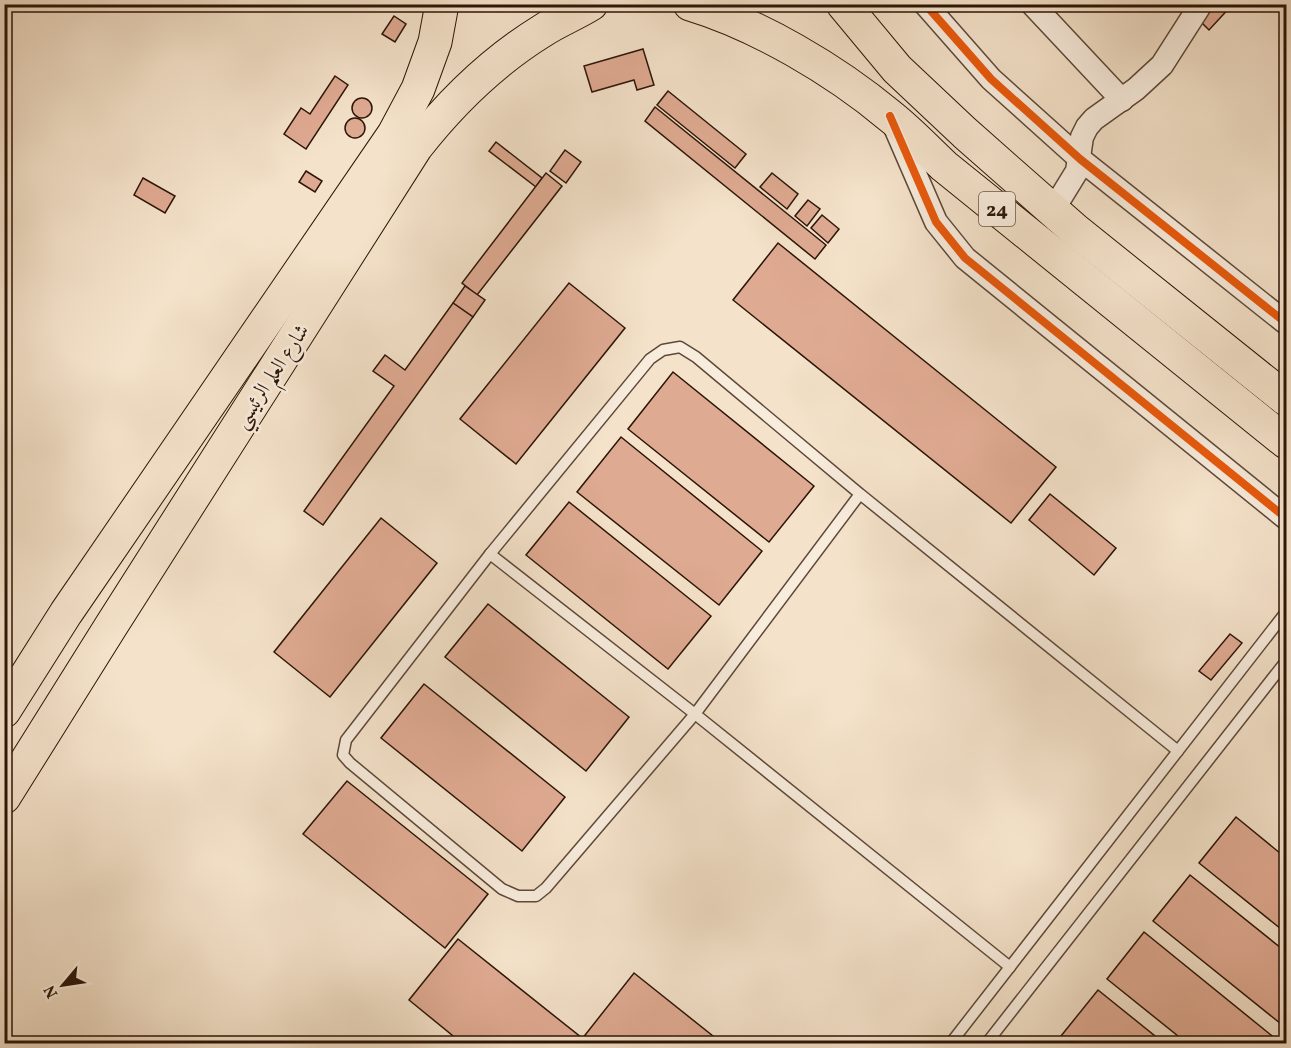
<svg xmlns="http://www.w3.org/2000/svg" width="1291" height="1048" font-family="Vollkorn,Amiri,serif">
	<rect width="100%" height="100%" fill="#f4e2ca"/>
	<filter id="stains"><feTurbulence type="fractalNoise" baseFrequency=".00333" numOctaves="4"/><feColorMatrix values="0 0 0 0 .2 0 0 0 0 .09 0 0 0 0 .02 0 0 0 .5 -.17"/></filter>
	<radialGradient id="worn" r=".72"><stop offset=".6" stop-color="#630" stop-opacity="0"/><stop offset="1" stop-color="#630" stop-opacity=".3"/></radialGradient>
	<!-- building -->
	<g fill="#dfaa92" stroke="#2c1507" stroke-width="1.5">
		<path d="M1216,4h17l-24,26 -9,-9z"/>
		<path d="M394,16l12,8 -11,18 -13,-8z"/>
		<path d="M643,49l11,36 -17,5 -3,-10 -42,12 -8,-26z"/>
		<path d="M335,76l13,9 -42,64 -22,-15 17,-26 9,6z"/>
		<path d="M668,91l78,63 -11,14 -78,-63z"/>
		<circle cx="362" cy="108" r="10"/>
		<path d="M655,107l171,138 -11,14 -170,-138z"/>
		<circle cx="355" cy="128" r="10"/>
		<path d="M496,142l46,36 -6,9 -47,-36z"/>
		<path d="M565,150l16,12 -15,21 -16,-12z"/>
		<path d="M306,171l16,10 -7,11 -16,-10z"/>
		<path d="M546,173l16,13 -85,109 -15,-12z"/>
		<path d="M772,173l26,21 -11,15 -27,-22z"/>
		<path d="M143,178l32,18 -10,17 -31,-18z"/>
		<path d="M808,200l12,9 -13,17 -12,-10z"/>
		<path d="M822,215l17,14 -11,14 -17,-15z"/>
		<path d="M778,243l278,224 -45,56 -278,-223z"/>
		<path d="M569,283l56,45 -109,136 -56,-45z"/>
		<path d="M465,286l20,14 -12,17 -20,-14z"/>
		<path d="M453,303l20,14 -150,208 -19,-14 90,-125 -21,-15 12,-16 20,15z"/>
		<path d="M673,372l141,114 -45,56 -141,-113z"/>
		<path d="M621,437l141,114 -43,54 -142,-113z"/>
		<path d="M1050,494l66,54 -22,27 -65,-55z"/>
		<path d="M569,502l142,114 -43,53 -142,-114z"/>
		<path d="M381,518l56,45 -107,134 -56,-45z"/>
		<path d="M488,604l141,113 -43,54 -141,-114z"/>
		<path d="M1230,634l12,9 -31,37 -12,-9z"/>
		<path d="M424,684l141,113 -43,54 -141,-113z"/>
		<path d="M347,781l141,113 -43,54 -142,-114z"/>
		<path d="M1236,817l50,41v75l-87,-70z"/>
		<path d="M1190,875l96,77v76l-133,-107z"/>
		<path d="M1144,932l138,112h-94l-81,-65z"/>
		<path d="M458,939l124,99 -4,6h-115l-54,-44z"/>
		<path d="M634,973l89,71h-145z"/>
		<path d="M1098,990l67,54h-95l-9,-8z"/>
	</g>
	<g fill="none" stroke-linecap="round" stroke-linejoin="round">
		<!-- service casing -->
		<g stroke="#5e4838" stroke-width="13">
			<g id="service">
				<path d="M860,494l-164,-137 -16,-10 -17,3 -13,9 -160,195 -144,186 -3,15 7,8 152,126 16,7h18l10,-8 149,-174 165,-220 318,257"/>
				<path d="M490,554l205,160 315,253"/>
				<path d="M950,1044l336,-432"/>
				<path d="M986,1044l300,-383"/>
			</g>
		</g>
		<!-- minor casing -->
		<g stroke="#5e4838" stroke-width="25">
			<g id="minor">
				<path d="M925,4l66,75 89,80 206,164"/>
				<path d="M1032,4l90,96"/>
				<path d="M894,125l42,97 29,36 321,260"/>
				<path d="M1053,210l24,-39 5,-34 5,-10 7,-8 42,-30 26,-24 39,-61"/>
			</g>
		</g>
		<!-- primary casing -->
		<g stroke="#2c1507" stroke-width="35">
			<g id="primary">
				<path d="M690,4c69,21 145,66 200,112 19,15 36,33 54,50l342,276"/>
				<path d="M843,4l54,65 68,64 110,97 211,169"/>
				<path d="M4,711l62,-98 328,-479 24,-45 17,-47 7,-38"/>
				<path d="M4,797l107,-171 305,-479c36,-46 76,-85 126,-116 15,-10 33,-17 49,-27"/>
			</g>
		</g>
		<!-- service -->
		<use href="#service" stroke="#f8ecdd" stroke-width="10"/>
		<!-- minor -->
		<use href="#minor" stroke="#f8ecdd" stroke-width="22"/>
		<!-- primary -->
		<use href="#primary" stroke="#f4e2ca" stroke-width="33"/>
		<!-- cycleway casing -->
		<g stroke="#f8ecdd" stroke-width="11">
			<g id="cycleway">
				<path d="M925,4l66,75 89,80 206,164"/>
				<path d="M890,116l46,106 29,36 321,260"/>
			</g>
		</g>
		<!-- cycleway -->
		<use href="#cycleway" stroke="#e8590c" stroke-width="8"/>
	</g>
	<g text-anchor="middle" stroke-width="5" stroke-linejoin="round" paint-order="stroke">
		<!-- shield labels -->
		<rect fill="#f8ecdd" stroke="#695647" stroke-width="1.5" x="979" y="192" width="36" height="34" rx="4.5"/>
		<g font-size="20" font-weight="bold" fill="#2c1507">
			<text x="997" y="216">24</text>
		</g>
		<!-- street labels -->
		<g font-size="21" fill="#2c1507" stroke="#f8ecdd">
			<text transform="translate(271 376) rotate(-57)" y="7">شارع العلم الرئيسي</text>
		</g>
	</g>
	<!-- margin -->
	<rect width="1291" height="1048" fill="none" stroke="#f4e2ca" stroke-width="24"/>
	<rect x="6" y="6" width="1279" height="1036" fill="none" stroke="#2c1507" stroke-width="3"/>
	<rect x="12" y="12" width="1267" height="1024" fill="none" stroke="#2c1507" stroke-width="1.5"/>
	<!-- north arrow -->
	<g transform="translate(63 985) rotate(241)" stroke="#f8ecdd" stroke-width="4.5" paint-order="stroke">
	<path d="M0-4.5L10 22L0 15L-10 22Z" fill="#2c1507"/>
	<text y="-9" font-size="16" font-weight="bold" text-anchor="middle" fill="#2c1507">N</text>
	</g>
	<rect width="100%" height="100%" filter="url(#stains)"/>
	<rect width="100%" height="100%" fill="url(#worn)"/>
</svg>
